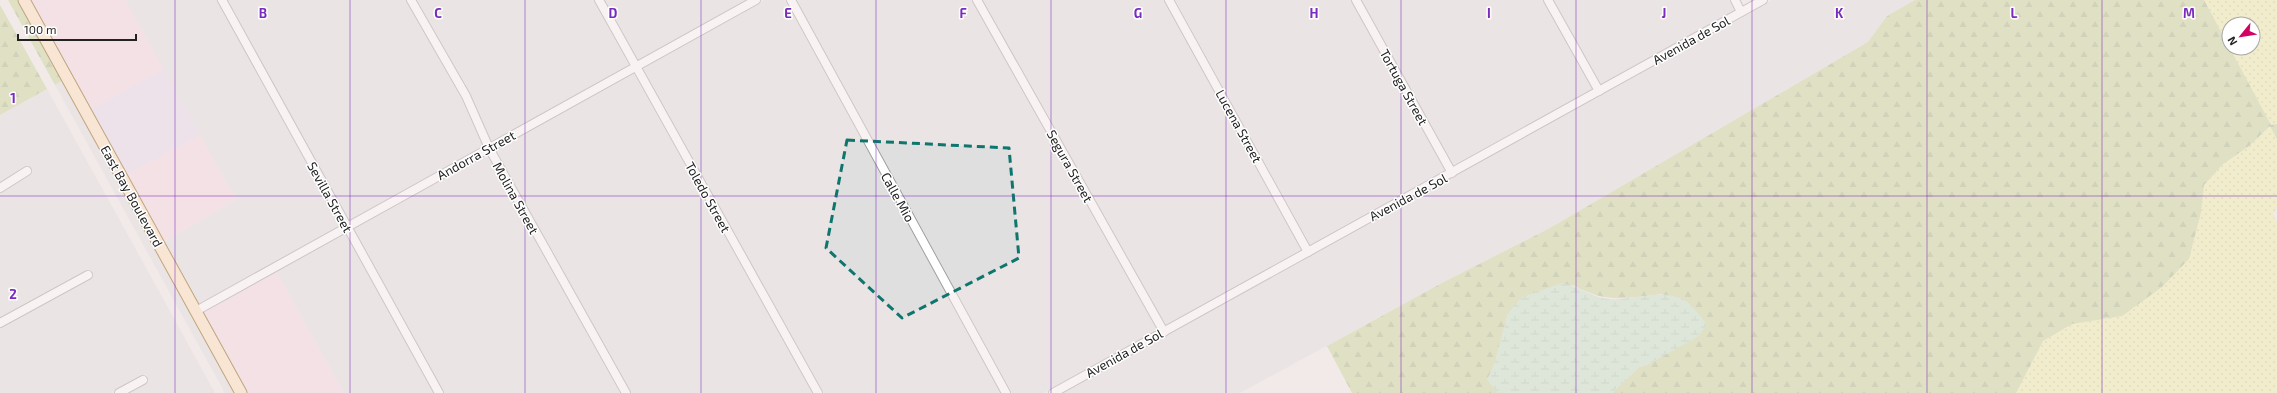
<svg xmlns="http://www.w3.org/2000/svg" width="2277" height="393" font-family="'Exo 2',sans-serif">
	<defs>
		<pattern id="grass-dots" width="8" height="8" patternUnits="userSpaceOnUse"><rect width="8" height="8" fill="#edefab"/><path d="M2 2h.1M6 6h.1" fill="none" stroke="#cbcd93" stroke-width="1.8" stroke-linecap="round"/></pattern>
		<pattern id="forest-firs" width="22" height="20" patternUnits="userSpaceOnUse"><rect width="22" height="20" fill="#c7d59a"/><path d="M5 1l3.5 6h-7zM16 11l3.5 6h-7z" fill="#abb784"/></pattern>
		<pattern id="wetland-marsh" width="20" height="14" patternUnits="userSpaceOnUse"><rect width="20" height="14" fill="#c4e2c6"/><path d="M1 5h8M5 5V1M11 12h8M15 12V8" fill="none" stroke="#a8c2aa"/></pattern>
	</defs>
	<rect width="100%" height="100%" fill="#f2eae8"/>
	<!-- residential -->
	<g fill="#e0dfdf">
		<path d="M125,0h92l124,226 -143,80 -35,-64 73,-42z"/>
		<path d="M227,0h179l55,98 22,48 -134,75z"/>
		<path d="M417,0h177l35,65 -138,77 -21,-48z"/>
		<path d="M604,0h144l-111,61z"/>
		<path d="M764,0h21l216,393h-177l-183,-325z"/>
		<path d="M796,0h176l186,331 -114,62h-32z"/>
		<path d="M982,0h182l138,250 -136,76z"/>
		<path d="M1175,0h176l95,172 -136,74z"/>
		<path d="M1361,0h182l50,90 -139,78z"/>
		<path d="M1553,0h176l6,11 -134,74z"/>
		<path d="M1772,0h143l-28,16 -19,26 -318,186 -110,56 -200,109h-179z"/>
		<path d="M633,72l180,321h-182l-136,-244z"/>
		<path d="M63,80l173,313h-11l-170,-308z"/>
		<path d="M47,89l76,137 92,167h-88l22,-12 -4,-7 -34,19h-111v-65l93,-52 -4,-7 -89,50v-126l33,-22 -5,-6 -28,18v-68z"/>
		<path d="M487,153l133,240h-176l-91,-165z"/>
		<path d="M345,233l89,160h-90l-68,-122z"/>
	</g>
	<!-- commercial -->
	<g fill="#f4d7e3">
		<path d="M29,0h96l39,69 -74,41z"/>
		<path d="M200,135l36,65 -73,42 -37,-67z"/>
		<path d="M276,271l68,122h-98l-44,-80z"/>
	</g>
	<!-- industrial -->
	<path fill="#e7d9ec" d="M164,69l36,66 -74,40 -36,-65z"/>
	<!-- grass -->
	<path fill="url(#grass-dots)" d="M2204,0h73v124l-6,2 6,13v67l-4,9 4,8v170h-261l27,-52 29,-17 50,-8 67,-57 12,-47 3,-27 19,-21 26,-18 22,-20 -42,-78h24v-24h-24v23z"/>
	<!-- forest -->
	<g fill="url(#forest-firs)">
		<path d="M8,0h10l45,80 -8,5z"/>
		<path d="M1915,0h289l67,125 6,-1v15l-7,-13 -21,20 -26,18 -19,21 -3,27 -12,47 -27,28 -40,29 -50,8 -29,17 -27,52h-404l27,-26 10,-3 23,-14 -10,-56c-37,4 -55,10 -89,-9l-65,28 -13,49 -7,18 10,13h-146l-25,-47 113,-62 110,-56 318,-186 19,-26z"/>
		<path d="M0,5l47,84 -47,26z"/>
	</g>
	<!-- wetland -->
	<path fill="url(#wetland-marsh)" d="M1562,283c17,3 30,15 47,16 25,2 53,-12 77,2 7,5 15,16 21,23l-8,12 -50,28 -10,3 -27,26h-114l-11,-13 8,-18 13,-49 14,-16z"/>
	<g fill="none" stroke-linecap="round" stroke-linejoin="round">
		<!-- minor casing -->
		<g stroke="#9f9f9f" stroke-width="10">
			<g id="minor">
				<path d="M222,0l217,393"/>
				<path d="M411,0l55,96 23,52 137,245"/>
				<path d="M599,0l219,393"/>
				<path d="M791,0l215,393"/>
				<path d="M977,0l187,332"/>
				<path d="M1169,0l139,252"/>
				<path d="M1356,0l96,173"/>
				<path d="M1548,0l51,91"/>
				<path d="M1735,0l6,12"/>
				<path d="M0,188l27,-17"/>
				<path d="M196,311l560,-311"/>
				<path d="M0,323l88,-48"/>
				<path d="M119,393l24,-13"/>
				<path d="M1053,393l710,-393"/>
			</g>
		</g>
		<!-- secondary casing -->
		<g stroke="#815200" stroke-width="13">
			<path id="secondary" d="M24,0l217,393"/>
		</g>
		<!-- minor -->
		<use href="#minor" stroke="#fff" stroke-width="8"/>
		<!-- secondary -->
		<use href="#secondary" stroke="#fee1ba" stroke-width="11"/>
	</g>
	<!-- marked area -->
	<path d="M0 0H2277V393H0ZM847,140l162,8 10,110 -117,60 -76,-70z" fill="#f2eae8" fill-opacity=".55" fill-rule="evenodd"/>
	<path fill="none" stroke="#0f766e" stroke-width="3" stroke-dasharray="8 5" stroke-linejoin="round" d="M847,140l162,8 10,110 -117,60 -76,-70z"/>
	<!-- grid -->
	<path fill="none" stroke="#7b2cbf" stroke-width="1" stroke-opacity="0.55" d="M175,0v393M350,0v393M525,0v393M701,0v393M876,0v393M1051,0v393M1226,0v393M1401,0v393M1576,0v393M1752,0v393M1927,0v393M2102,0v393M0,196h2277"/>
	<g text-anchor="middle" stroke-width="3" stroke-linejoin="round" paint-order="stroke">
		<!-- street labels -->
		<g font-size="13" fill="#222" stroke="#fff">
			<text transform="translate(1691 40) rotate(-29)" y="5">Avenida de Sol</text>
			<text transform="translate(1404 87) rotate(61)" y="5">Tortuga Street</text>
			<text transform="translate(1239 126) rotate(61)" y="5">Lucena Street</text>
			<text transform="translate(476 155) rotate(-29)" y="5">Andorra Street</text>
			<text transform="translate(1070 166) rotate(61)" y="5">Segura Street</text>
			<text transform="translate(132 196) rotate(61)" y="5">East Bay Boulevard</text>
			<text transform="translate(330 197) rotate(61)" y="5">Sevilla Street</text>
			<text transform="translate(708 197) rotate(61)" y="5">Toledo Street</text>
			<text transform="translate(898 197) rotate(61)" y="5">Calle Mio</text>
			<text transform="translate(1408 197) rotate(-28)" y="5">Avenida de Sol</text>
			<text transform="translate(516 198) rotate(61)" y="5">Molina Street</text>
			<text transform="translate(1124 353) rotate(-29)" y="5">Avenida de Sol</text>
		</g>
	</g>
	<g font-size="13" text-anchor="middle" font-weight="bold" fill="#7b2cbf" stroke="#fff" stroke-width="3" stroke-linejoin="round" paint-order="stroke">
		<text x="263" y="18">B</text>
		<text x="438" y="18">C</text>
		<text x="613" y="18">D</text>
		<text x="788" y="18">E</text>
		<text x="963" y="18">F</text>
		<text x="1138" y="18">G</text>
		<text x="1314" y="18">H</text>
		<text x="1489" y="18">I</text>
		<text x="1664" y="18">J</text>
		<text x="1839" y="18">K</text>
		<text x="2014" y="18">L</text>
		<text x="2189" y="18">M</text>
		<text x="13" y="103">1</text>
		<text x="13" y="299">2</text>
	</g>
	<!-- north arrow -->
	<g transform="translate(2241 36) rotate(240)"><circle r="19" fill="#ffffff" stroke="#a7a7a7"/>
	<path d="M0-3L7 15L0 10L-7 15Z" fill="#d30065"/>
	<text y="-6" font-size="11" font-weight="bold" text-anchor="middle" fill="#222222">N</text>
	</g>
	<!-- scale -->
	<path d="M18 34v6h118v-6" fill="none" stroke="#222222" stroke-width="2"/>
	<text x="24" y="34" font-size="12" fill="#222222" stroke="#ffffff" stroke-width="3" paint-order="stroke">100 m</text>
</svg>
